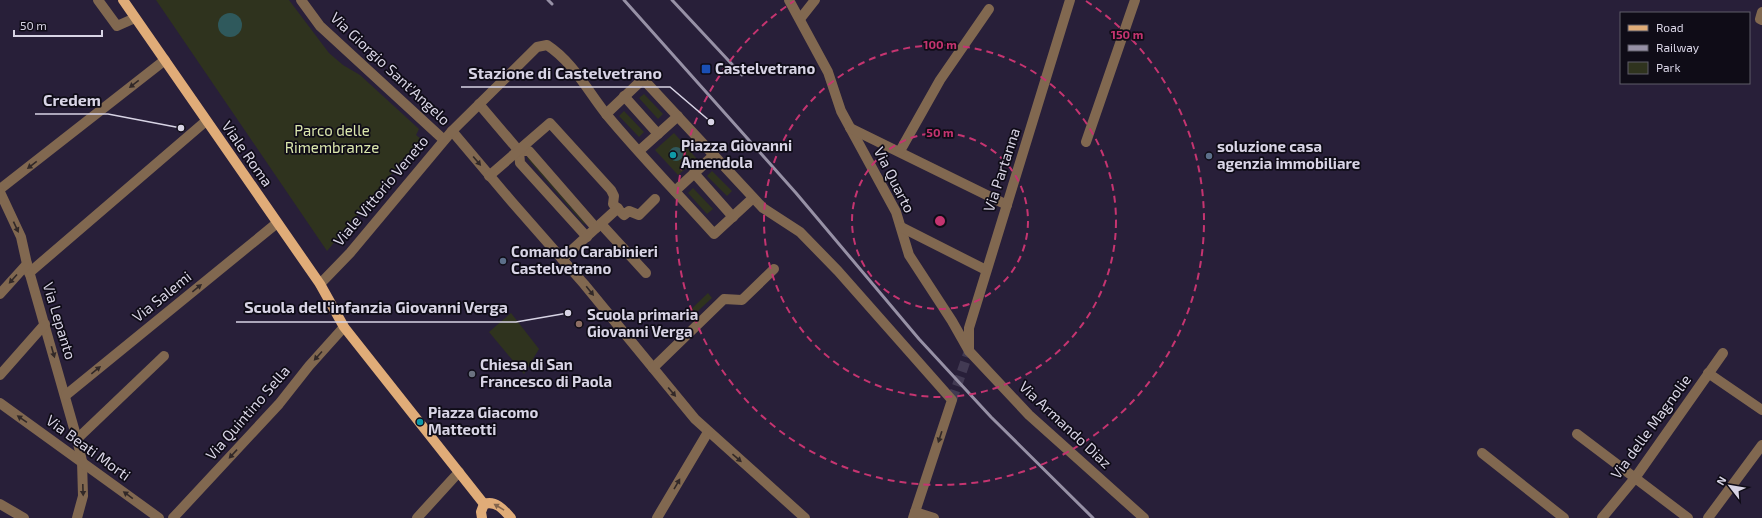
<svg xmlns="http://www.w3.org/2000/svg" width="1762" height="518" font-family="'Exo 2',sans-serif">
	<rect width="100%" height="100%" fill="#281f39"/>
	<!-- green -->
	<g fill="#2f331e">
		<path d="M156,0h133l40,53 14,12 17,10 59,54 -3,6 5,4 -94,112z"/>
		<path d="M644,94l19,20 -5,5 -19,-21z"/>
		<path d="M624,111l20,21 -5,5 -20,-21z"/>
		<path d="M674,133l23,26 -19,16 -23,-25z"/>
		<path d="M528,157l57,66 -1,1 -57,-66z"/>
		<path d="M712,171l20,20 -5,5 -20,-20z"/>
		<path d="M693,188l20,21 -6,5 -19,-21z"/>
		<path d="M708,293l4,5 -25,23 -4,-4z"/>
		<path d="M511,313l28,36 -15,25 -35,-42z"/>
	</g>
	<!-- water -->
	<g fill="#2f595c">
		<circle cx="230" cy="25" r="12"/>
		<circle cx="676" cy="154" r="7"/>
	</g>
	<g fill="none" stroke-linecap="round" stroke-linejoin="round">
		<!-- minor-tunnel -->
		<path stroke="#423a53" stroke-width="10" stroke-dasharray="10 5" stroke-linecap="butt" d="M952,400l17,-49"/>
		<!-- minor -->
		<g stroke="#816850" stroke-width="10">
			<path d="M98,0l19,26 18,-8"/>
			<path d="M301,0l19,26 124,114"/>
			<path d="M789,0l39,72 13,39 55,101 13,43 43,66 17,30 60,64 115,103"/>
			<path d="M1762,12l-2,7 2,1"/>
			<path d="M800,19l15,-19"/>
			<path d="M624,96l34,38"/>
			<path d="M479,104l40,47h10l67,77"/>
			<path d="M606,114l37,-35 120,129 37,24 38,39 114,129 -39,118"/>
			<path d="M850,128l157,77"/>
			<path d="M452,131l60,71 72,82 111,135 110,99"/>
			<path d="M1086,142l49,-142"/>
			<path d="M519,151l1,12 67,74"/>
			<path d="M639,151l39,-35"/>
			<path d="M900,151l40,-71 49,-71"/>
			<path d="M694,173l39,44"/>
			<path d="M489,176l61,-53 61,67 3,6 -1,8 11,11 5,-4 10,4 16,-16"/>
			<path d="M0,189l165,-129"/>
			<path d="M675,191l39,-36"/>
			<path d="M0,192l21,45 6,27 50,175 5,22 1,35 -6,22"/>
			<path d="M601,224l45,49"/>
			<path d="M901,227l85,43"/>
			<path d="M562,259l56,-51"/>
			<path d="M29,273l177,-152"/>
			<path d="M320,284l30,-31 102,-122 85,-84 10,-2c26,17 40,45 59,69 34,41 72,80 108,120l39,-36"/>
			<path d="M0,294l27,-30"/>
			<path d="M969,351v-23l101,-328"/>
			<path d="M653,368l71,-69 18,1 32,-31"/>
			<path d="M1708,373l54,37"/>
			<path d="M0,375l45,-51"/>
			<path d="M66,395l211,-172"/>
			<path d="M0,403l159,115"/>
			<path d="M1577,434l111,84"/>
			<path d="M77,439l87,-83"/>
			<path d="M1482,453l82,65"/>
			<path d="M0,504l24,14"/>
			<path d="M915,512l19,6"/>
			<path d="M173,518l106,-114 30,-38 35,-39"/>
			<path d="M417,518l42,-46"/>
			<path d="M657,518l51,-86"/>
			<path d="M1602,518l33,-40 88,-125"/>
			<path d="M1708,518l54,-73"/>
		</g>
		<!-- major -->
		<g stroke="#e0ac78" stroke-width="10">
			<path d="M123,0l197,284 24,43 140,177"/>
			<path d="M484,504c12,-4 20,6 27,14"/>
			<path d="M482,518l-1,-6 3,-8"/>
		</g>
		<!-- rail -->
		<g stroke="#9791a6" stroke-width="3">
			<path d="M548,0l4,4"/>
			<path d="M624,0l172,193 123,146 72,78 102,101"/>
			<path d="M672,0l70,75"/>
		</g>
	</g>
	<!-- one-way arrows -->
	<defs><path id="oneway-solid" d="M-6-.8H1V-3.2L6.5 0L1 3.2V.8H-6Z"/></defs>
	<g fill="#312828">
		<use href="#oneway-solid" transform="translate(134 84) rotate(142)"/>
		<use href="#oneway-solid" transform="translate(477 161) rotate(50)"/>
		<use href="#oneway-solid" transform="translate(32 165) rotate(142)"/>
		<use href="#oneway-solid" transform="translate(16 227) rotate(65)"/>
		<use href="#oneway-solid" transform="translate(13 279) rotate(132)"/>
		<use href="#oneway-solid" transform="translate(197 288) rotate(-39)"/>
		<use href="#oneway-solid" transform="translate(590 291) rotate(51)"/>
		<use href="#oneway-solid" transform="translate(53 352) rotate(74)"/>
		<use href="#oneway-solid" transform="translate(318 356) rotate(132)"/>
		<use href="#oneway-solid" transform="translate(96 370) rotate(-39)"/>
		<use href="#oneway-solid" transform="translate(672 392) rotate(50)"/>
		<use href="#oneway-solid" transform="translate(22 419) rotate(-145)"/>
		<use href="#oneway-solid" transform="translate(940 437) rotate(108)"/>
		<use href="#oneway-solid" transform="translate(233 454) rotate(133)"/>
		<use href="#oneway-solid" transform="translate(737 458) rotate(41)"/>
		<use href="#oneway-solid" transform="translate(677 484) rotate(-60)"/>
		<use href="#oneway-solid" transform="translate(83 490) rotate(88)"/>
		<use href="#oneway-solid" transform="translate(128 495) rotate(-144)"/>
	</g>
	<use fill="#82644c" href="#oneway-solid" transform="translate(499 507) rotate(-149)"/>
	<!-- distance rings -->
	<g fill="none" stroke="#c53470" stroke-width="2" stroke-dasharray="7 5">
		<circle cx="940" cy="221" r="88"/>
		<circle cx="940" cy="221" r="176"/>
		<path d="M1086 1A264 264 0 1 1 794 1"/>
	</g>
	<!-- markers -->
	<rect fill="#1a4fb4" stroke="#0f0c17" stroke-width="1.5" x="701" y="64" width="10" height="10" rx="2"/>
	<g fill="#0f9aa8" stroke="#0f0c17" stroke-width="1.5">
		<circle cx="673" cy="155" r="4"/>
		<circle cx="420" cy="422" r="4"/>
	</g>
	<g fill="#5c6f8a" stroke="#0f0c17" stroke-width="1.5">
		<circle cx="1209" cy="156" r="4"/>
		<circle cx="503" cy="261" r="4"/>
	</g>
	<circle fill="#8d6e63" stroke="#0f0c17" stroke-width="1.5" cx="579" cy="324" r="4"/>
	<circle fill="#6b7280" stroke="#0f0c17" stroke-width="1.5" cx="472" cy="374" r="4"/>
	<g text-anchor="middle" stroke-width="3.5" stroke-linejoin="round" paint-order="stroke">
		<!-- street labels -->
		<g font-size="15" fill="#d8d4e5" stroke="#0f0c17">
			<text transform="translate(390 69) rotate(43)" y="5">Via Giorgio Sant'Angelo</text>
			<text transform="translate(247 154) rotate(55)" y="5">Viale Roma</text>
			<text transform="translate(1002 170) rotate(-72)" y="5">Via Partanna</text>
			<text transform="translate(894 180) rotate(63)" y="5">Via Quarto</text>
			<text transform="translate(381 191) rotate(-50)" y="5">Viale Vittorio Veneto</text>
			<text transform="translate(162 297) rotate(-39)" y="5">Via Salemi</text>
			<text transform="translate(59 321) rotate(73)" y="5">Via Lepanto</text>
			<text transform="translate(248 413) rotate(-49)" y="5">Via Quintino Sella</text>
			<text transform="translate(1065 425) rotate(43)" y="5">Via Armando Diaz</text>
			<text transform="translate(1651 427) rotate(-54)" y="5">Via delle Magnolie</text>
			<text transform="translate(88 448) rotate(36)" y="5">Via Beati Morti</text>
		</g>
		<!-- poi labels -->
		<g font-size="15" font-weight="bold" fill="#d8d4e5" stroke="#0f0c17" text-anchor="start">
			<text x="715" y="74">Castelvetrano</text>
			<text x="681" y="151">Piazza Giovanni<tspan x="681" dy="17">Amendola</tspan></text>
			<text x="1217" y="152">soluzione casa<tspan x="1217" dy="17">agenzia immobiliare</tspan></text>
			<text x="511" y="257">Comando Carabinieri<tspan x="511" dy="17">Castelvetrano</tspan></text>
			<text x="587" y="320">Scuola primaria<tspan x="587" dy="17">Giovanni Verga</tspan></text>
			<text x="480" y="370">Chiesa di San<tspan x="480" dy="17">Francesco di Paola</tspan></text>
			<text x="428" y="418">Piazza Giacomo<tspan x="428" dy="17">Matteotti</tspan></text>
		</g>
		<!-- park labels -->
		<g font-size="15" fill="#dbe7ad" stroke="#0f0c17">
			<text x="332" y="136">Parco delle<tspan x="332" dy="17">Rimembranze</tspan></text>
		</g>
	</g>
	<circle cx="940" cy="221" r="6" fill="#c53470" stroke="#0f0c17" stroke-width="2"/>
	<g font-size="12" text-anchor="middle" font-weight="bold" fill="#c53470" stroke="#0f0c17" stroke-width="3.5" stroke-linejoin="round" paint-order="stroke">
		<text x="1127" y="39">150 m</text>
		<text x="940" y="49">100 m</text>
		<text x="940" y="137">50 m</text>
	</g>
	<!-- callouts -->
	<path fill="none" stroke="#d8d4e5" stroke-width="1.5" d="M711 122L670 87H461M181 128L108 114H35M568 313L516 322H236"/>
	<g fill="#d8d4e5" stroke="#0f0c17" stroke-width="1.5">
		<circle cx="711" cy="122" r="4"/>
		<circle cx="181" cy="128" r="4"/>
		<circle cx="568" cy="313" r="4"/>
	</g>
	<g font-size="16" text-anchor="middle" font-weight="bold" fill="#d8d4e5" stroke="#0f0c17" stroke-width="3.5" stroke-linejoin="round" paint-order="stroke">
		<text x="565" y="79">Stazione di Castelvetrano</text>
		<text x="72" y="106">Credem</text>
		<text x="376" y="313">Scuola dell'infanzia Giovanni Verga</text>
	</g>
	<!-- legend -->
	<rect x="1620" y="12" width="130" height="72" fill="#0f0c17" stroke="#5f5c69"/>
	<rect x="1628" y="25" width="20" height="6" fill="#e0ac78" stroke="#5f5c69"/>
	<text x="1656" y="32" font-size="12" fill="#d8d4e5">Road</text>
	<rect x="1628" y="45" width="20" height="6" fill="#9791a6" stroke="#5f5c69"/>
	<text x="1656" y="52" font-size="12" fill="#d8d4e5">Railway</text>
	<rect x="1628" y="62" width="20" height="12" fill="#2f331e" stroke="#5f5c69"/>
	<text x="1656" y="72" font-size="12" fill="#d8d4e5">Park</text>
	<!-- north arrow -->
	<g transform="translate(1730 486) rotate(301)" stroke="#0f0c17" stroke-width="3" paint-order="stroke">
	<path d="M0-3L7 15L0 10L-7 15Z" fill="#d8d4e5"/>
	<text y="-6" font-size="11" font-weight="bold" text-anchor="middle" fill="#d8d4e5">N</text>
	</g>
	<!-- scale -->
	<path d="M14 30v6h88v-6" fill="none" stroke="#d8d4e5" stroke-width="2"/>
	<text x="20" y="30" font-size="12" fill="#d8d4e5" stroke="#0f0c17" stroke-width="3" paint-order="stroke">50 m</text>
</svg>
